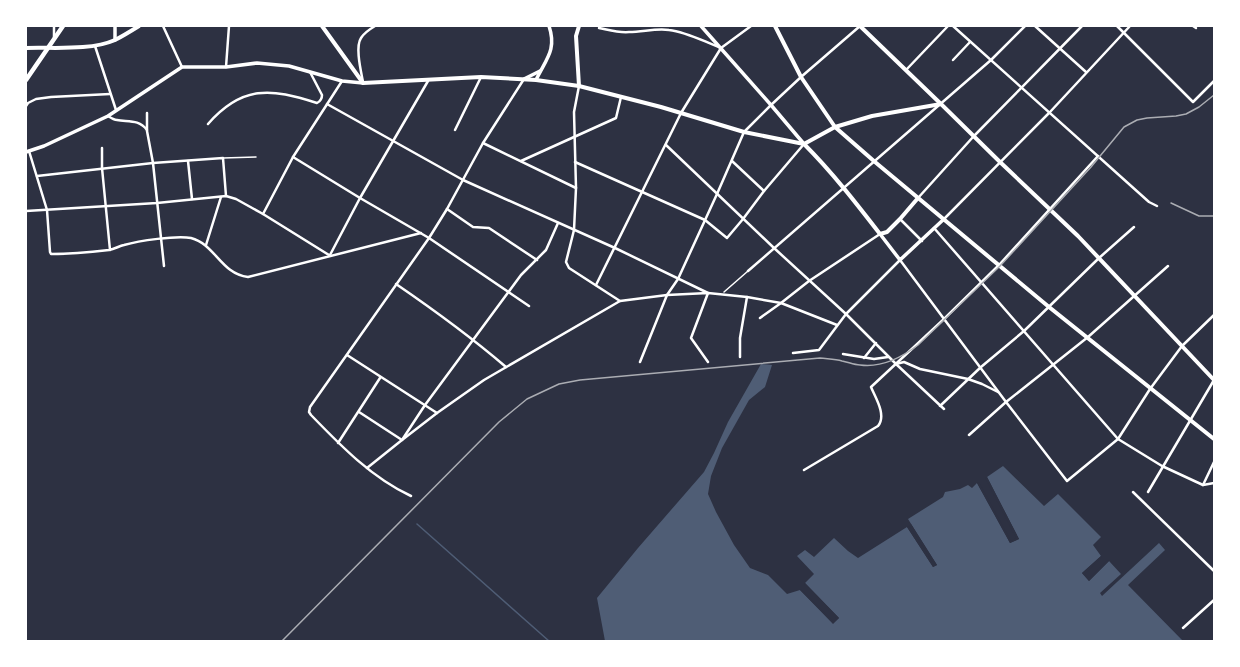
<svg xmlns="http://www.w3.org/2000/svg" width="1240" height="667" font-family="'Exo 2',sans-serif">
	<rect width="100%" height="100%" fill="#2d3142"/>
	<!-- water -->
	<path fill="#4f5d75" d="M761,364l11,1 -7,22 -16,13 -27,48 -11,28 -3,18 8,18 18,33 16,23 18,7 19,19 13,-4 33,33 6,-5 -34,-35 9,-9 -17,-18 8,-6 9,7 20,-19 14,13 10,7 49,-31 26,40 4,-2 -29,-46 35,-22 2,-5 15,-3 8,-4 4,3 5,-5 33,60 9,-4 -32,-62 16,-11 41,40 14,-12 43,43 -8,8 8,11 -19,17 7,8 20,-20 12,13 -21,19 2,3 57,-53 6,7 -37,35 55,56h-578l-8,-43 41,-50 66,-76 10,-19 14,-31z"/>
	<!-- pier -->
	<g fill="#2d3142">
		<path d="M987,477l32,62 -9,4 -33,-60 2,-1 32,59 5,-3 -31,-60z"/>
		<path d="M911,524l26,41 -4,2 -26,-40 2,-1 25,38 -25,-39z"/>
		<path d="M1101,556l1,1 -17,17 4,4 18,-18 2,1 -20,20 -7,-8z"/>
		<path d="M805,583l34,35 -6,6 -33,-34 1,-1 32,32 3,-3 -32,-33z"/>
	</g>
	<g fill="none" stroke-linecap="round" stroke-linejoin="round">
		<!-- stream -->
		<path stroke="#4f5d75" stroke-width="1.5" d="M417,524l132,117"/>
		<!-- service -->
		<g stroke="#fff" stroke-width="1.5">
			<path d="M223,158l33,-1"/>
			<path d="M724,292l24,-21"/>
		</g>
		<!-- minor -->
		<g stroke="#fff" stroke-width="2.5">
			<path d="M54,26v11"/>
			<path d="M163,26l19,41"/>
			<path d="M953,26l196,176 8,4"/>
			<path d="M1035,26l51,46"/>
			<path d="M1117,26l76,76 21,-21"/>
			<path d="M1193,26l3,2"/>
			<path d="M599,28c10,2 20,5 30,4 14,0 27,-4 40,-2 17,2 34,11 50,17"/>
			<path d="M95,46l21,64"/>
			<path d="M953,60l17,-18"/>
			<path d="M226,67l3,-41"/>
			<path d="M906,70l42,-44"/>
			<path d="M363,82c-2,-11 -8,-35 -2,-44 3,-5 9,-9 14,-12"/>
			<path d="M579,86l-5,26 2,76 -2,42 -8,32 3,6 51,33 47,-6 41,-2 39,4 34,6 56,22"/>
			<path d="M327,104l136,76 152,68 93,45 -17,45 17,24"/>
			<path d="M26,106l2,-3 8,-4 15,-2 59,-3"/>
			<path d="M147,113v18l6,32 11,103"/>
			<path d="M108,116c3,2 6,4 9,4 11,2 22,-1 30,10"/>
			<path d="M208,124c34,-39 63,-36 109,-21 4,-2 5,-4 5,-8l-12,-23"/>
			<path d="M455,130l26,-53"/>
			<path d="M483,143l93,45"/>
			<path d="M666,145l108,103 72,66 50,50 48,45"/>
			<path d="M102,148v20l8,82"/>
			<path d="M29,151l18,59 3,42 1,2c17,0 41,-2 58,-4 6,-1 10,-4 15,-5 14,-4 53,-10 67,-7 24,6 30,36 57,39l173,-44"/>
			<path d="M293,157l67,41 69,40 100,68"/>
			<path d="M188,161l4,38"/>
			<path d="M521,161l95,-43 5,-21"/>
			<path d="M732,161l32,30"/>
			<path d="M575,162l130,58 22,18 16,-19 21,-28 40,-47"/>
			<path d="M37,176l116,-13 70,-5 3,38"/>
			<path d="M918,198l55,-61 109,-111"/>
			<path d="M447,209l26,18 16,1 48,32"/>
			<path d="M26,211l131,-8 69,-7 10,3 27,15 66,41"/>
			<path d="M263,214l30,-57 49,-76"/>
			<path d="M900,219l22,22"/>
			<path d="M944,219l106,-107 80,-86"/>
			<path d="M934,228l184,211 44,27 41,19 11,-2"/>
			<path d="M206,245l15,-48"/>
			<path d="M330,255l30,-57 68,-117"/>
			<path d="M748,271l243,-211 34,-34"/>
			<path d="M396,284c38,26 75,53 110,83"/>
			<path d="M596,285l85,-172 40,-65 30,-22"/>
			<path d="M760,318l21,-15 28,-22 71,-47"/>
			<path d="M793,353l26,-3 27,-36 54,-54 106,142 61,79 51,-42 32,-50 32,-43 32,-31"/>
			<path d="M843,354l31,5 14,-2"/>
			<path d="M347,355l90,58"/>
			<path d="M740,357v-19l7,-41"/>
			<path d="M864,358l12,-15"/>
			<path d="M640,362l27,-67 11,-16 39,-85 27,-62 27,-27 30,-28 59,-51"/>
			<path d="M896,364l8,-2 16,7 48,10 14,5 16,8"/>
			<path d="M940,406l41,-39 43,-36 75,-73 35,-31"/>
			<path d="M359,412l43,28 35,-27 47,-33 136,-79"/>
			<path d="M969,435l37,-33 82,-65 80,-71"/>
			<path d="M338,443l42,-65"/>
			<path d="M367,468l35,-28 23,-35 96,-130 25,-25 12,-27"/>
			<path d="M804,470l74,-44c9,-11 -3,-29 -7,-39l73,-68 55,-54 99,-109"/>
			<path d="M1203,485l11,-23"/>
			<path d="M1133,492l81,79"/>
			<path d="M1148,492l66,-112"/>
			<path d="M411,496c-39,-18 -70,-50 -100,-81l-2,-3 1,-5 119,-169 18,-29 36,-66 41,-64"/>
			<path d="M1183,628l31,-28"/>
		</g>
		<!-- tertiary -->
		<g stroke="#fff" stroke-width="3.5">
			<path d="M115,26v14"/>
			<path d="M701,26l70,79 33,39"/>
			<path d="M524,79l16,-8"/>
			<path d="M536,80c10,-21 21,-30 13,-54"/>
			<path d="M26,152l18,-6 64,-30 74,-49h44l31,-4 32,3 53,15 21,2"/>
			<path d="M880,234l20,26 44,-41"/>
		</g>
		<!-- secondary -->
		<g stroke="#fff" stroke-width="4">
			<path d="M322,26l41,57 118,-6 55,3 43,6 82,21 83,25 60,12"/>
			<path d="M579,26l-3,10 3,50"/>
			<path d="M775,26l26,51 34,50 40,35 174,145 165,132"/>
			<path d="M860,26l81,78 59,58 78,74 136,144"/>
			<path d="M26,48c27,-1 64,3 89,-8 8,-4 16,-9 24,-14"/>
			<path d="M804,144c28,28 52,59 76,90l7,-2 13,-13 18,-21"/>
			<path d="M804,144l31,-17 37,-11 69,-12"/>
		</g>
		<!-- primary -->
		<path stroke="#fff" stroke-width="4.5" d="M26,80l37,-54"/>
		<!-- rail -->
		<g stroke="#abadb3" stroke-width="1.5">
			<path d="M1171,203l28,13h15"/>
			<path d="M282,641l217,-219 28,-23 32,-15 21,-4 240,-22c7,1 15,1 22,3 6,1 12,4 18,4 22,3 41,-7 58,-20l82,-79 91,-99 33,-40 13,-7 10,-2 29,-2 10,-2 13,-7 15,-12"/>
		</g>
	</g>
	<!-- border -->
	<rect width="1240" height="667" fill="none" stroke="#ffffff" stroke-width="54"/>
</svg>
